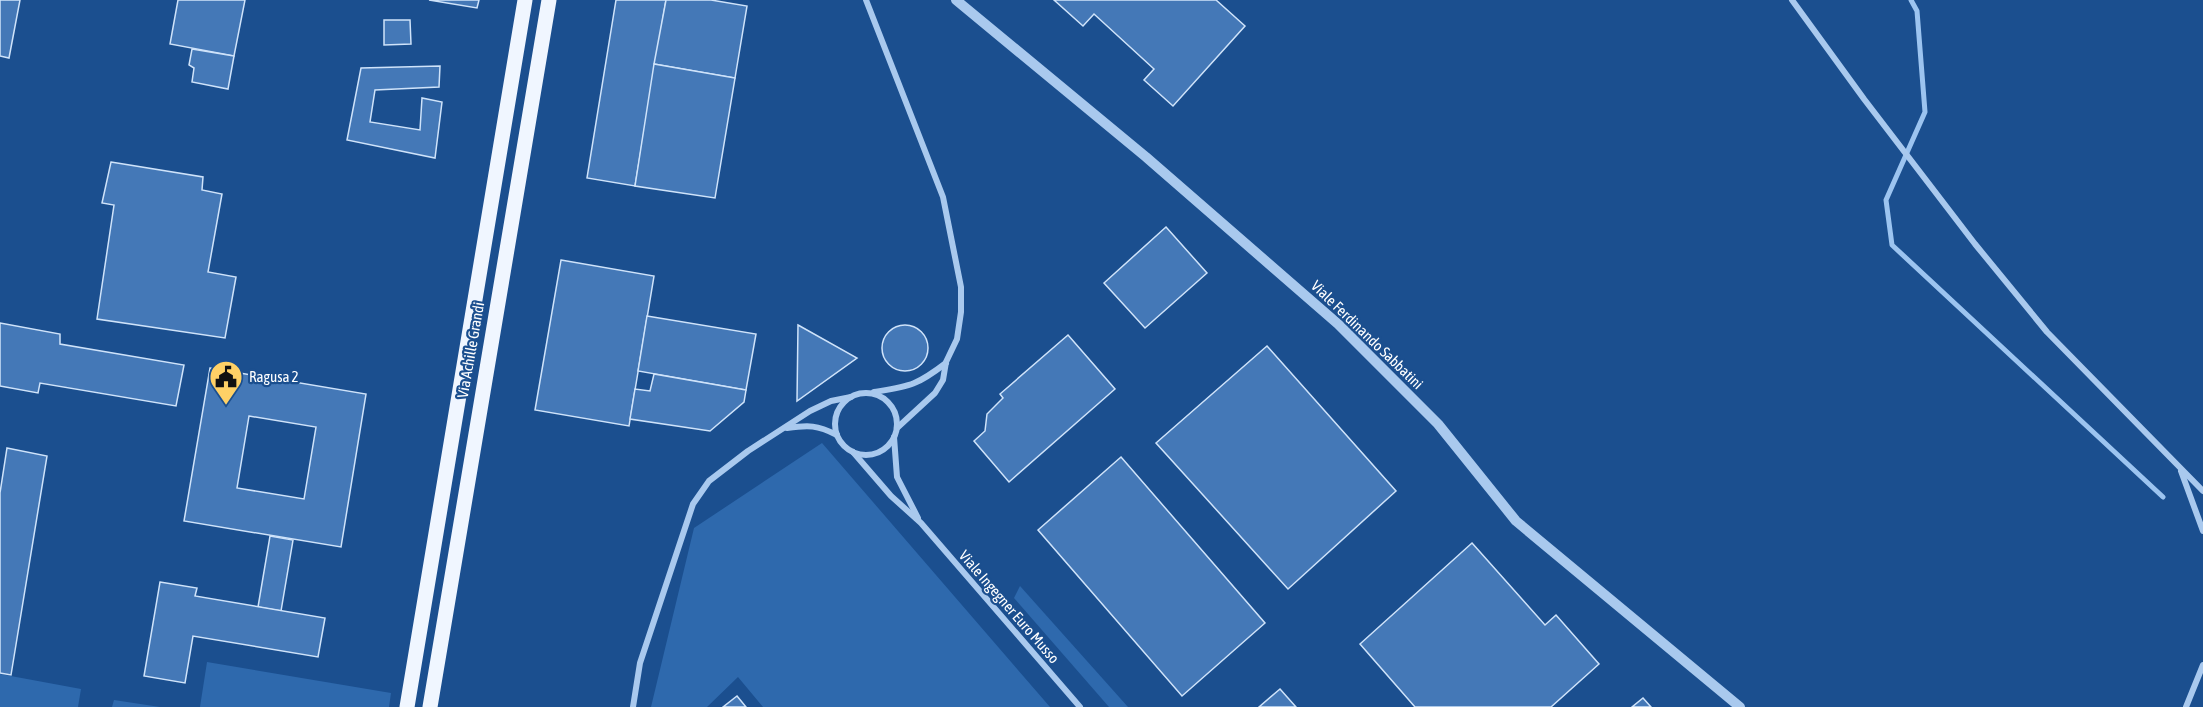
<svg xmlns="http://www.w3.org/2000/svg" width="2203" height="707" font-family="'Asap Condensed',sans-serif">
	<rect width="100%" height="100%" fill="#1b4f8f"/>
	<!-- green -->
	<g fill="#2e69ad">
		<path d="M822,443l228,264h-287l-25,-30 -31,30h-56l43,-179z"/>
		<path d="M1020,586l108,121h-19l-95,-109z"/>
		<path d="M207,662l184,31 -2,14h-189z"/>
		<path d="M0,674l81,15 -3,18h-78z"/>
		<path d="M114,700l46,7h-48z"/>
	</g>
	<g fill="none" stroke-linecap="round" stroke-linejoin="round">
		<!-- stream -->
		<path stroke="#9cc4f0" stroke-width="5" d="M1911,0l6,11 8,101 -39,88 6,45 271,252"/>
	</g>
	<!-- building -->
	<g fill="#4478b7" stroke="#cfe3fa" stroke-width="1.5" fill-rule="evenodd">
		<path d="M0,0h20l-11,58 -9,-2z"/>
		<path d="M178,0h67l-11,56 -64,-12z"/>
		<path d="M429,0h50l-2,8z"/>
		<path d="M616,0h50l-31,186 -48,-8z"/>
		<path d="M666,0h45l36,6 -12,72 -81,-14z"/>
		<path d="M1054,0h162l29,26 -72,80 -29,-26 10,-11 -60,-55 -11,12z"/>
		<path d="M384,20h26l1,24 -27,1z"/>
		<path d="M192,49l42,7 -6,33 -36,-7 2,-14 -5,-3z"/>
		<path d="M654,64l81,14 -20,120 -80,-12z"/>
		<path d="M440,66l-1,21 -64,3 -5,32 50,8 2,-32 20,4 -7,56 -88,-18 14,-72z"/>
		<path d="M111,162l92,15 -1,13 20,4 -14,78 28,5 -11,61 -128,-19 17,-114 -12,-2z"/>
		<path d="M1166,227l41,46 -62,55 -41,-45z"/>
		<path d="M561,260l93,16 -25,150 -94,-16z"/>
		<path d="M647,316l109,18 -10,56 -108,-19z"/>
		<path d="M0,323l60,11v10l124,21 -8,41 -136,-23 -2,10 -38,-7z"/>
		<path d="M798,325l59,33 -60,43z"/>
		<circle cx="905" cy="348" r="23"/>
		<path d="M1068,335l47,54 -106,93 -35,-41 11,-10 2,-17 16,-16 -3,-4z"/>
		<path d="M1267,346l129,145 -108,98 -132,-146z"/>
		<path d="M210,368l156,26 -25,153 -157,-26zM249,416l67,11 -12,72 -67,-11z"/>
		<path d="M654,374l92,16 -2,12 -34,29 -80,-12 5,-30 15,2z"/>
		<path d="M7,448l40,8 -36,219 -11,-2v-180z"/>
		<path d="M1121,457l144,166 -83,73 -144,-166z"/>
		<path d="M270,536l23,4 -12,71 -23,-4z"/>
		<path d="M1472,543l73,82 11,-10 43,49 -48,43h-136l-55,-63z"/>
		<path d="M160,582l37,6 -2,8 130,22 -7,39 -125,-21 -8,47 -41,-7z"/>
		<path d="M1280,689l16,18h-37z"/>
		<path d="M737,696l9,11h-23z"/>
		<path d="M1643,698l8,9h-19z"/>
	</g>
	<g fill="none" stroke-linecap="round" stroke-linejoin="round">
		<!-- minor -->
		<g stroke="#a9c9ee" stroke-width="6">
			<path d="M866,0l77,197 18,90v25l-4,27 -11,23 -3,18 -8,13 -38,35"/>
			<path d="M1792,0l72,99 111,145 72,88 156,159"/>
			<path d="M874,392c36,-6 42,-6 72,-29"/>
			<circle cx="866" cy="424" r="31"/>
			<path d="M787,428c22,-3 30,-3 50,7"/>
			<path d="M894,437l3,40 21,41"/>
			<path d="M853,452l38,44 30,27 159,184"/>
			<path d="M2181,471l22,60"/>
			<path d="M633,707l7,-44 53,-159 16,-23 39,-30 62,-40 21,-10 20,-4"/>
			<path d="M2186,707l17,-42"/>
		</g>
		<!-- tertiary -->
		<path stroke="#a9c9ee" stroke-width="10" d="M956,0l190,157 192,167 100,100 78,97 224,186"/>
		<!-- primary -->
		<g stroke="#f0f6ff" stroke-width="15">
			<path d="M407,707l118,-707"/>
			<path d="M430,707l119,-707"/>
		</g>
	</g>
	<!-- icons -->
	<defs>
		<g id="civic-pin" transform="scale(1.725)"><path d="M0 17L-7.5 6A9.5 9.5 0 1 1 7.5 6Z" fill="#ffd166" stroke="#1b4f8f"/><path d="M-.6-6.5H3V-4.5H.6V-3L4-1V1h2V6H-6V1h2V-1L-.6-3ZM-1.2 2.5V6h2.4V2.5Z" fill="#111"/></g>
	</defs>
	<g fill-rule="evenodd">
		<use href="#civic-pin" x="226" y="377"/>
	</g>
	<g text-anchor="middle" stroke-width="4.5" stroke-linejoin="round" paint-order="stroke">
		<!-- street labels -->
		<g font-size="15" fill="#fff" stroke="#1b4f8f">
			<text transform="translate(1367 335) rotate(44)" y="5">Viale Ferdinando Sabbatini</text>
			<text transform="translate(471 350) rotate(-80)" y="5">Via Achille Grandi</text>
			<text transform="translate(1009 607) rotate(49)" y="5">Viale Ingegner Euro Musso</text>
		</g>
		<!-- poi labels -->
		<g font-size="15" fill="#fff" stroke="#1b4f8f" text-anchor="start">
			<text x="249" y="382">Ragusa 2</text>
		</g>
	</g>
</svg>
